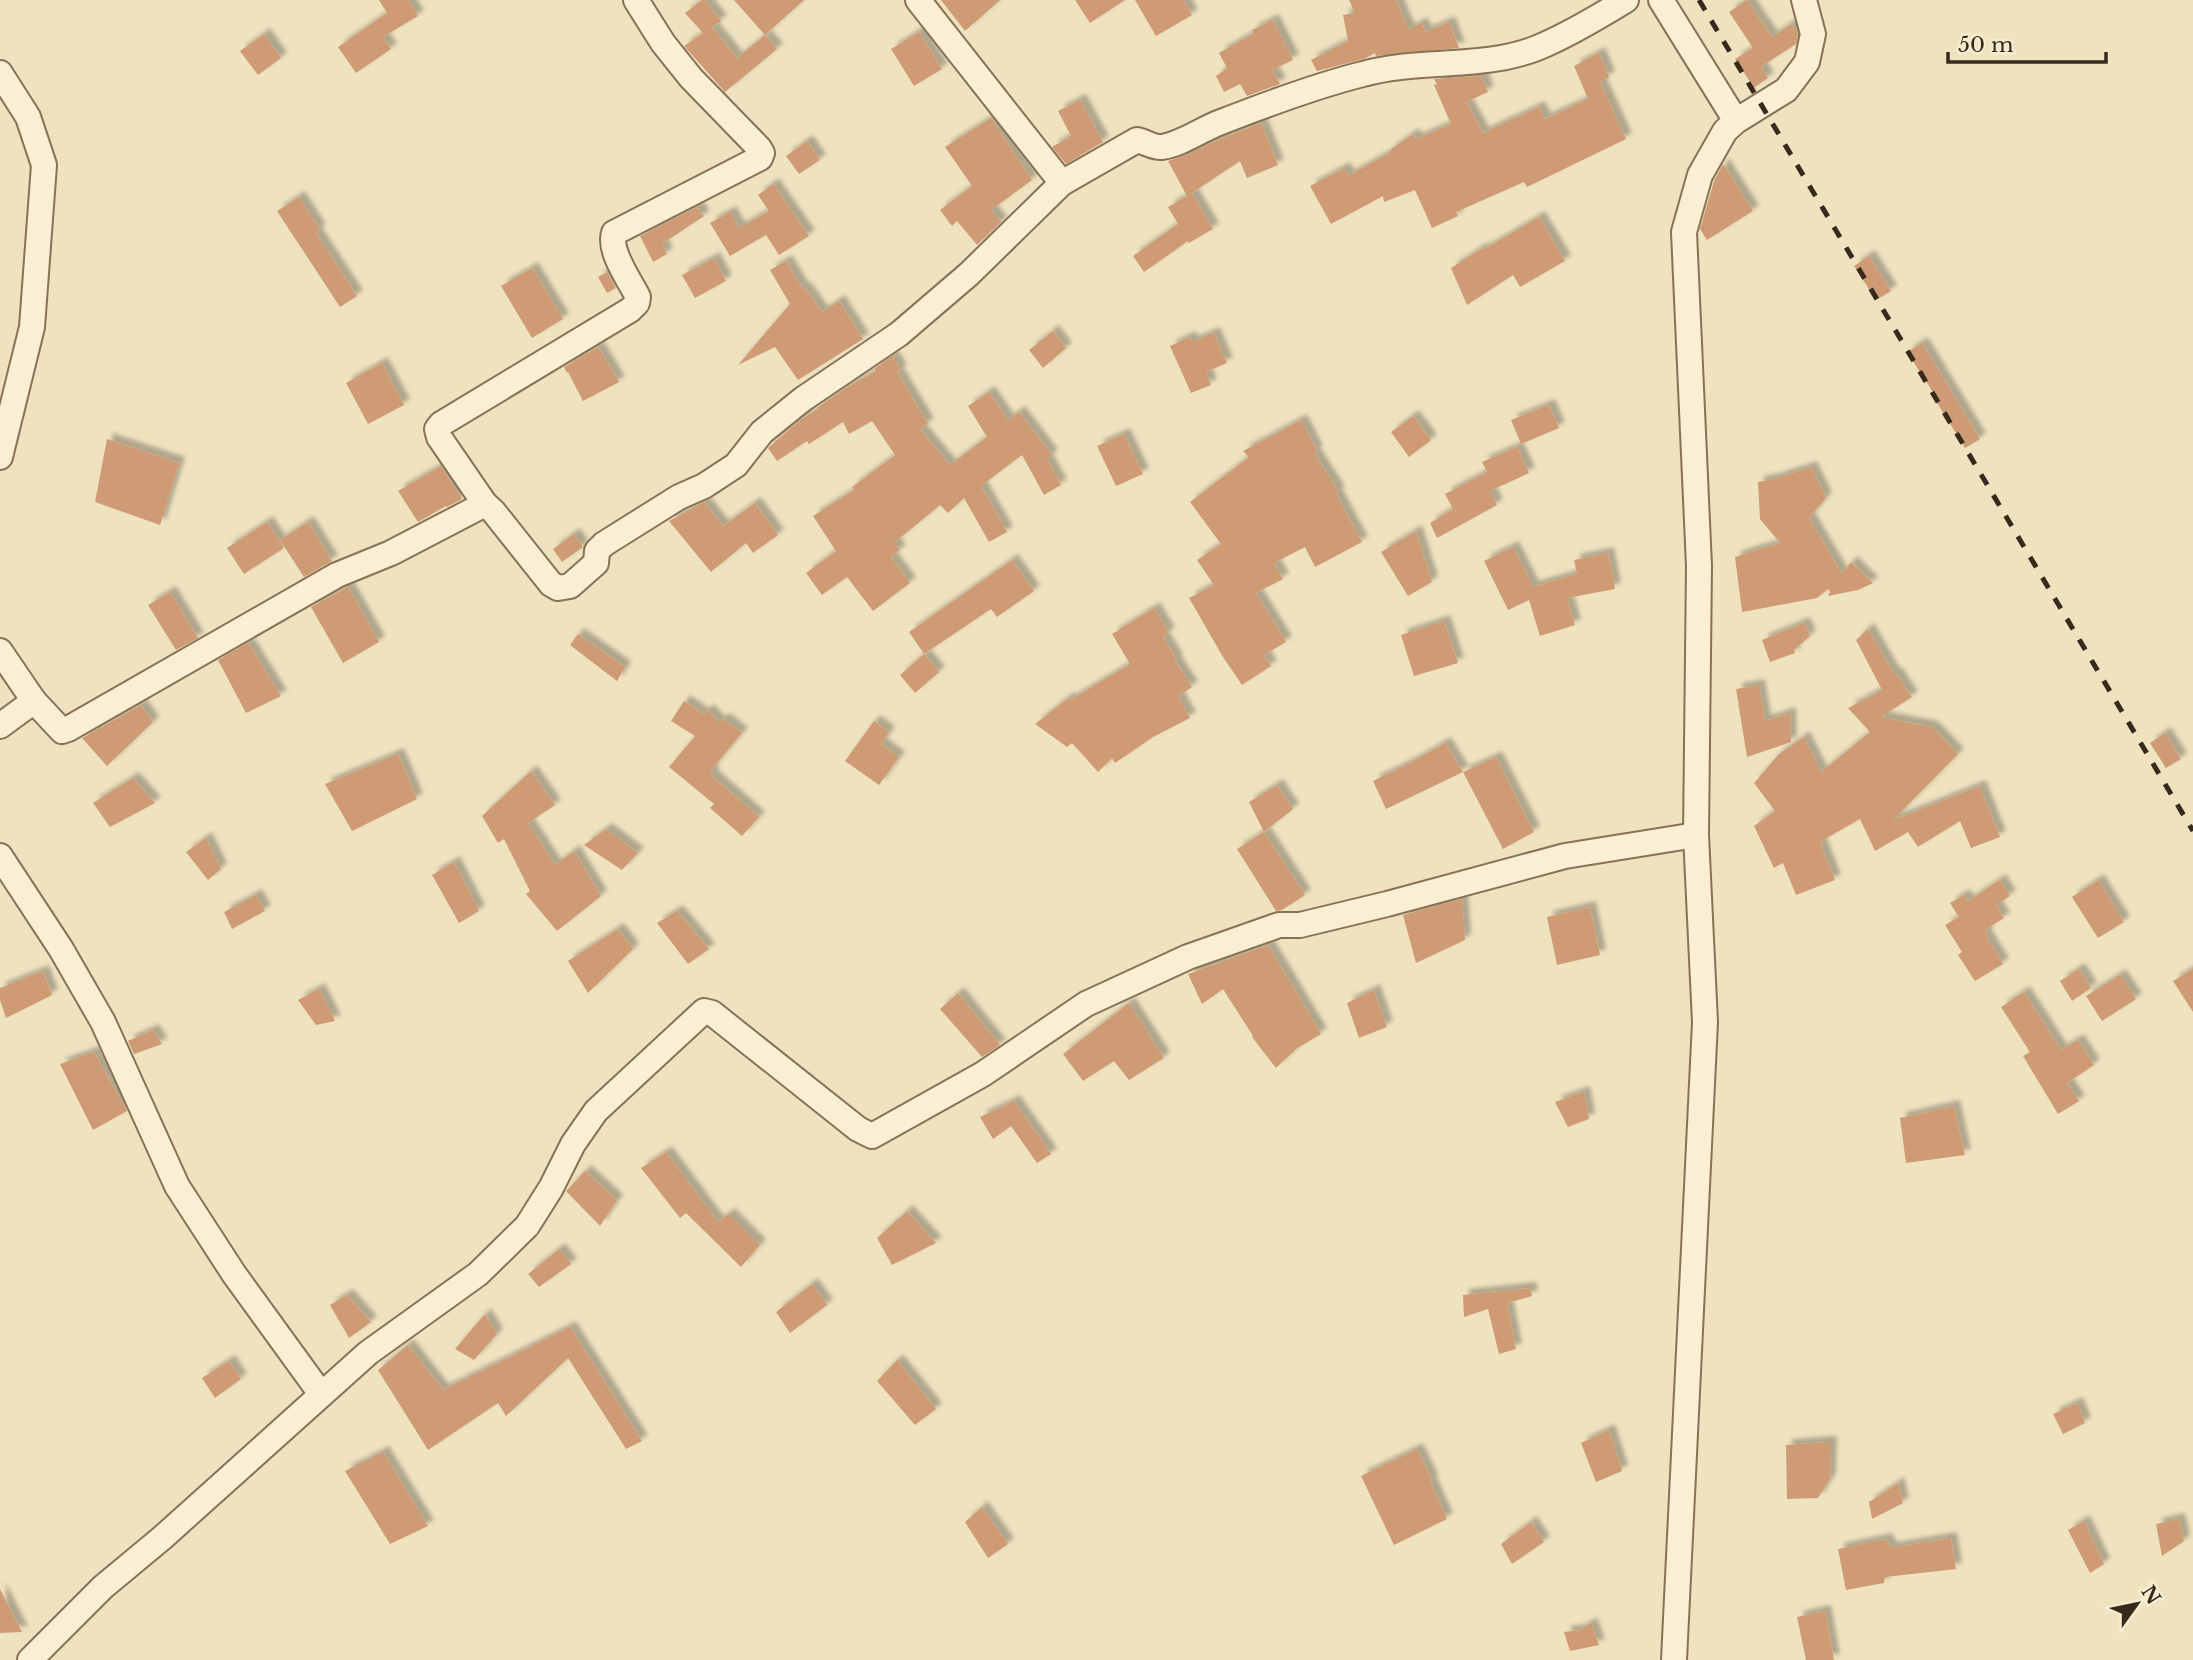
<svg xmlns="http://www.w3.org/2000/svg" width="2193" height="1660" font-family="'Libre Baskerville',serif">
	<defs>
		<filter id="shadow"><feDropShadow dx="6" dy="-6" stdDeviation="2" flood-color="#0004"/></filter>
	</defs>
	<rect width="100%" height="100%" fill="#efe2bf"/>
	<!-- building -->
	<g fill="#cf9b74" filter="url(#shadow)">
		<path d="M379,0h29l10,16 -35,21 8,12 -35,24 -18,-26 49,-34z"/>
		<path d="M702,0h3l16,21 -9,6 25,31 28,-23 -31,-35h70l-39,35 12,14 -52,43 -41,-46 19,-13 -18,-20z"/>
		<path d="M941,0h59l-35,31z"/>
		<path d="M1075,0h50l-35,23z"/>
		<path d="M1135,0h48l9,15 -36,21z"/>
		<path d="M1349,0h47l13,30 12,-7 5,9 23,-10 10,26 -83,8 -1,-3 -11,6 -47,12 -6,-11 37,-19 -5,-26 12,-2z"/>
		<path d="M1747,0l25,37 19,-13 7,10 -2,10 -35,23 7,11 -14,10 -19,-29 18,-11 -24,-36z"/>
		<path d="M1273,20l20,40 -21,10 8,14 -33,12 -7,-12 -16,8 -8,-16 11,-8 -8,-15 35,-20 -2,-3z"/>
		<path d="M919,32l23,37 -28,17 -23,-37z"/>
		<path d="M264,34l17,24 -23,17 -18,-24z"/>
		<path d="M1599,53l10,24 -9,5 26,57 -99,48 -3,-5 -68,30 2,4 -26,12 -17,-38 -31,12 -1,-6 -52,28 -21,-38 34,-18 4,8 43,-24 -1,-2 23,-16 3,5 35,-15 -17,-39 3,-1 -3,-5 47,-3 7,16 -22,10 17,31 56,-26 6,12 43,-20 -14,-33z"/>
		<path d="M1080,100l23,42 -37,22 -14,-17 19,-11 -13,-25z"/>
		<path d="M991,118l41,62 -41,30 10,12 -24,23 -20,-24 -5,5 -12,-16 32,-24 -27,-39z"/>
		<path d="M1261,123l17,42 -31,13 -7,-17 -48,32 21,36 -24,14 -1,-2 -44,31 -11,-16 45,-32 -10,-17 19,-11 -19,-35 15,-5 37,-17z"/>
		<path d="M807,141l13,19 -21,14 -13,-18z"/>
		<path d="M1723,164l30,47 -46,29 -7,-11 14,-48z"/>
		<path d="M773,184l36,52 -30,19 -13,-20 -36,21 -20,-33 20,-11 9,16 30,-17 -11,-16z"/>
		<path d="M299,197l21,33 -4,3 41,63 -17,11 -63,-96z"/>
		<path d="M697,207l7,9 -42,28 5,10 -14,8 -13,-26z"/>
		<path d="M1539,217l26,44 -45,26 -7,-12 -46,30 -16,-37 31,-20 1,2z"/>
		<path d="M1869,256l22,35 -15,9 -22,-34z"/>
		<path d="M714,258l12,23 -31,17 -13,-23z"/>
		<path d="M786,261l17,28 2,-1 17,24 17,-11 24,38 -65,41 -23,-33 -37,18 52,-61 -20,-34z"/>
		<path d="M532,268l31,51 -31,19 -31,-52z"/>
		<path d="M607,272l9,16 -9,5 -9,-16z"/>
		<path d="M1053,331l13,17 -23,20 -14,-18z"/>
		<path d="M1214,333l13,30 -21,9 5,13 -20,8 -21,-47 20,-9 2,5z"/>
		<path d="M1922,343l58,96 -15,9 -29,-47 2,-1 -31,-48z"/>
		<path d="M598,347l21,35 -36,19 -15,-29 -1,1 -3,-6z"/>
		<path d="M892,356l9,14 -4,2 31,52 -8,5 30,36 37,-28 -19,-31 21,-14 19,28 11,-8 33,43 -5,4 14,26 -17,10 -22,-40 -41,31 26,46 -18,10 -25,-44 -16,15 -8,-8 -46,38 6,7 -9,7 19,26 -37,28 -26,-34 -25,18 -16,-22 30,-22 -23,-35 41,-26 -2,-3 43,-32 -23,-34 -23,13 -6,-12 -34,22 -2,-3 -30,20 -9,-13 32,-28 18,-11 -1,-1 27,-19 32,-18 -2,-2z"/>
		<path d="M382,363l22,42 -36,19 -22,-41z"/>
		<path d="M1549,405l10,23 -38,16 -10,-24z"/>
		<path d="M1413,416l18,24 -22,17 -18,-25z"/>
		<path d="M1301,420l16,31 -3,2 25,39 -3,2 26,48 -47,25 -10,-20 -31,16 9,16 -27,14 30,49 -22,13 7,11 -29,19 -19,-28 -34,-59 25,-13 -17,-25 24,-16 -31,-42 59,-45 -6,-6z"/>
		<path d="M1124,434l19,40 -27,12 -19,-40z"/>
		<path d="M107,439l72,24 -19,62 -65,-23z"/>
		<path d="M1517,447l12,26 -39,18 7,14 -60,33 -7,-15 23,-14 -8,-15 42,-22 -5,-10z"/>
		<path d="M441,466l21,33 -15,8 -1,-1 -28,16 -20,-31z"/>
		<path d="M1811,467l15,31 -17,20 33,56 9,-12 22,21 -15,7 -30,6 2,-4 -2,-3 -11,9 -75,14 -7,-55 45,-14 -20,-24 -2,-37 16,-3z"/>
		<path d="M704,502l19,24 32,-23 23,32 -25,18 -7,-10 -35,29 -42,-51z"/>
		<path d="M267,522l17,26 -40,26 -17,-26z"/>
		<path d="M308,522l24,39 -28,16 -24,-37z"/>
		<path d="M1416,531l16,51 -24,14 -27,-44z"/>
		<path d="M574,534l9,13 -21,15 -9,-13z"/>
		<path d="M1513,547l20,40 44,-13 -3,-14 34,-7 7,36 -48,9 8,27 -35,11 -11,-36 -21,10 -24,-49z"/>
		<path d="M1012,560l22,31 -37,26 -6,-8 -67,45 -15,-22z"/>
		<path d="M348,587l31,55 -36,21 -32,-56z"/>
		<path d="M170,592l28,46 -22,12 -28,-45z"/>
		<path d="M1154,608l15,25 -6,4 14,23 -2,1 17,26 -14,9 12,22 -37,19 -38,26 -3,-5 -14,14 -26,-29 -5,4 -32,-23 33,-26 2,2 60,-36 -18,-30z"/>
		<path d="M1444,621l14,42 -44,13 -13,-41z"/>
		<path d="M1804,623l6,13 -16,14 1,3 -25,9 -8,-22z"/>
		<path d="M1868,629l26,45 2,-1 16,24 -31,20 51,10 26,27 -65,66 87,-34 20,51 -29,11 -11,-27 -42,26 -10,-15 -33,19 -15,-32 -40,23 15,38 -39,15 -13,-32 -9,5 -20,-42 21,-15 -21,-28 25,-29 25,-17 17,35 49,-40 -22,-24 34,-18 -26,-50z"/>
		<path d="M578,634l47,33 -8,14 -47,-36z"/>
		<path d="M248,643l33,53 -35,17 -28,-53z"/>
		<path d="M924,654l15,18 -24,21 -15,-18z"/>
		<path d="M1759,685l6,36 25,-8 1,29 -44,15 -11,-68z"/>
		<path d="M684,701l19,13 5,-4 11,12 5,-3 18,14 -31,37 3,3 -3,2 48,42 -17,19 -32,-28 4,-4 -45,-37 26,-31 -24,-15z"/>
		<path d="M141,705l12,17 -46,44 -25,-28z"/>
		<path d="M874,721l15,11 -8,12 18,13 -20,28 -34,-24z"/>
		<path d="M2165,733l16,26 -15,9 -16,-25z"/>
		<path d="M1445,743l18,29 -77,37 -13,-28 37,-18z"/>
		<path d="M398,754l19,45 -65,32 -27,-47z"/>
		<path d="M1496,757l38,75 -31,17 -40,-77z"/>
		<path d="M531,771l24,34 -27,18 27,42 19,-14 27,45 -44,35 -31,-37 4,-3 -26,-52 -6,4 -16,-27z"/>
		<path d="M133,778l22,25 -45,24 -17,-24z"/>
		<path d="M1277,785l16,24 -29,23 -15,-30z"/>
		<path d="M606,829l32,24 -16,17 -38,-25z"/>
		<path d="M1264,832l41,63 -23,15 -6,1 -39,-62z"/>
		<path d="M206,838l15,31 -13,11 -22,-28z"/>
		<path d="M454,862l25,49 -20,12 -27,-48z"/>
		<path d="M2000,880l10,16 -14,9 8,13 -18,11 2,3 -3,2 18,30 -28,17 -17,-26 4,-3 -17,-27 14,-8 -9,-14 14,-8 4,6z"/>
		<path d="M2098,880l26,42 -26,16 -26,-41z"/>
		<path d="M256,895l9,16 -33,18 -8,-17z"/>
		<path d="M1462,899l3,41 -49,23 -13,-48z"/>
		<path d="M1590,907l10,48 -43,10 -10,-48z"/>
		<path d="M677,911l32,38 -21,15 -31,-41z"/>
		<path d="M618,929l15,20 -45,44 -20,-32z"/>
		<path d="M1268,945l53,89 -25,15 -20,19 -24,-31 1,-1 -30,-47 -21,15 -14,-30z"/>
		<path d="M2079,969l12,19 -19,13 -12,-20z"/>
		<path d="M2193,969v43l-20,-31z"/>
		<path d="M43,971l9,24 -46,23 -6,-18v-12z"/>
		<path d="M2120,975l16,24 -34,22 -16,-25z"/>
		<path d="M319,989l16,32 -19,4 -18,-25z"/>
		<path d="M1374,990l13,37 -28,11 -12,-35z"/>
		<path d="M2024,992l37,58 17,-10 16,25 -27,18 12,18 -21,13 -35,-58 7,-4 -29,-45z"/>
		<path d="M958,993l42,52 -18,12 -42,-48z"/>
		<path d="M1129,1003l35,55 -35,22 -15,-19 -31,20 -20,-27z"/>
		<path d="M153,1030l9,14 -28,10 -6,-13z"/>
		<path d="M94,1052l33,59 -34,19 -33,-66z"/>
		<path d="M1584,1092l5,27 -21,8 -13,-25z"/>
		<path d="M1014,1101l37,53 -14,9 -26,-37 -18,13 -13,-22z"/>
		<path d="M1954,1106l11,49 -59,8 -6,-45z"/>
		<path d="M666,1152l52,70 11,-8 31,31 -19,22 -55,-54 -6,5 -39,-50z"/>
		<path d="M585,1171l32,29 -17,26 -34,-35z"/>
		<path d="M907,1211l29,32 -44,22 -15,-27z"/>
		<path d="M559,1249l12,15 -32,23 -11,-13z"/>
		<path d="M812,1284l15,21 -37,28 -14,-21z"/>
		<path d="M1530,1288l2,8 -25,7 9,46 -17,5 -11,-45 -24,8 -1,-22z"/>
		<path d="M347,1295l24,27 -22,16 -19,-33z"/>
		<path d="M485,1314l12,20 -23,26 -19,-11z"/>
		<path d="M570,1327l72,114 -16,8 -58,-91 -62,58 -8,-13 -70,47 -50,-80 30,-25 35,45z"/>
		<path d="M897,1360l39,49 -21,16 -38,-44z"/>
		<path d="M229,1361l12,18 -26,19 -13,-20z"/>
		<path d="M2077,1403l8,20 -22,11 -10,-20z"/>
		<path d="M1609,1430l13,41 -26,11 -15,-39z"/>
		<path d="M1831,1442l-1,37 -12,19 -31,1 -1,-54z"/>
		<path d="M1417,1449l15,31 -2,1 17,38 -53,26 -33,-69z"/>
		<path d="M383,1452l45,74 -38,18 -45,-73z"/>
		<path d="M1898,1483l5,20 -31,16 -3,-17z"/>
		<path d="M982,1507l26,37 -20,14 -23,-36z"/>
		<path d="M2179,1519l5,22 -22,15 -6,-32z"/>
		<path d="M2084,1521l20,43 -14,9 -22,-43z"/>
		<path d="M1531,1522l13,20 -32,22 -11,-20z"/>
		<path d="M1951,1538l5,31 -71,8 -1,6 -38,7 -8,-41 48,-10 5,9z"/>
		<path d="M0,1589l22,43 -22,1z"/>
		<path d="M1825,1611l9,49h-28l-9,-43z"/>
		<path d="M1591,1623l8,22 -29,6 -6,-19 16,-2z"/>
	</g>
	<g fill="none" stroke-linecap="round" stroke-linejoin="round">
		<!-- minor casing -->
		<g stroke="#887257" stroke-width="28">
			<g id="minor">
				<path d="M918,0l144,183"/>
				<path d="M1661,0l75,121"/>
				<path d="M0,73l28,44 16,48 -12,162 -32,130"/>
				<path d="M485,504l-46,-67 -2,-8 4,-5 189,-114 7,-7 1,-6c-8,-16 -30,-46 -24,-64l146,-75 2,-5 -3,-5 -68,-70 -28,-35 -27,-43"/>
				<path d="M0,651l34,50 -34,25"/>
				<path d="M34,701l28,30 6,-2 269,-154 54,-22 94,-49 8,7 58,73 7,4 12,-2 26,-23 1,-12 7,-7 75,-47 25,-11 32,-21 26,-33 41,-33 96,-65 70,-60 93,-91 75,-43c9,2 17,8 25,7 20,-3 40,-18 59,-25 46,-18 94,-36 142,-48 57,-16 118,-4 174,-26 27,-11 63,-32 89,-48"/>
				<path d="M0,856l61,93 42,73 74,164 57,88 87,120"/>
				<path d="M30,1660l73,-73 59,-49 206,-185 110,-79 49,-48 24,-38 22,-44 23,-33 108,-100 8,2 146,116 14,7 111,-62 103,-70 102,-47 91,-32h21l87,-21 178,-48 131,-21"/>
				<path d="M1674,1660l31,-638 -9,-187 3,-269 -15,-334 16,-57 25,-44 11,-10 50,-31 21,-28 6,-28 -9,-34"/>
			</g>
		</g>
		<!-- minor -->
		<use href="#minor" stroke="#faefd2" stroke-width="24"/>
		<!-- rail -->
		<path stroke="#372a1c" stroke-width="5" stroke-dasharray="12 12" stroke-linecap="butt" d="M1699,0l494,831"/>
	</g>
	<!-- north arrow -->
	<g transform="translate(2137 1604) rotate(57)" stroke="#f6eccf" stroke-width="5" paint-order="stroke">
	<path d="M0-5L12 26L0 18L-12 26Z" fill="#372a1c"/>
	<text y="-10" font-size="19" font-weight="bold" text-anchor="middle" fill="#372a1c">N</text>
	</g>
	<!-- scale -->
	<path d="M1948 52v10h158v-10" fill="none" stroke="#372a1c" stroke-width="3.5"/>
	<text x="1958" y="52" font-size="21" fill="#372a1c" stroke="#f6eccf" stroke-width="5" paint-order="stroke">50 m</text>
</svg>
